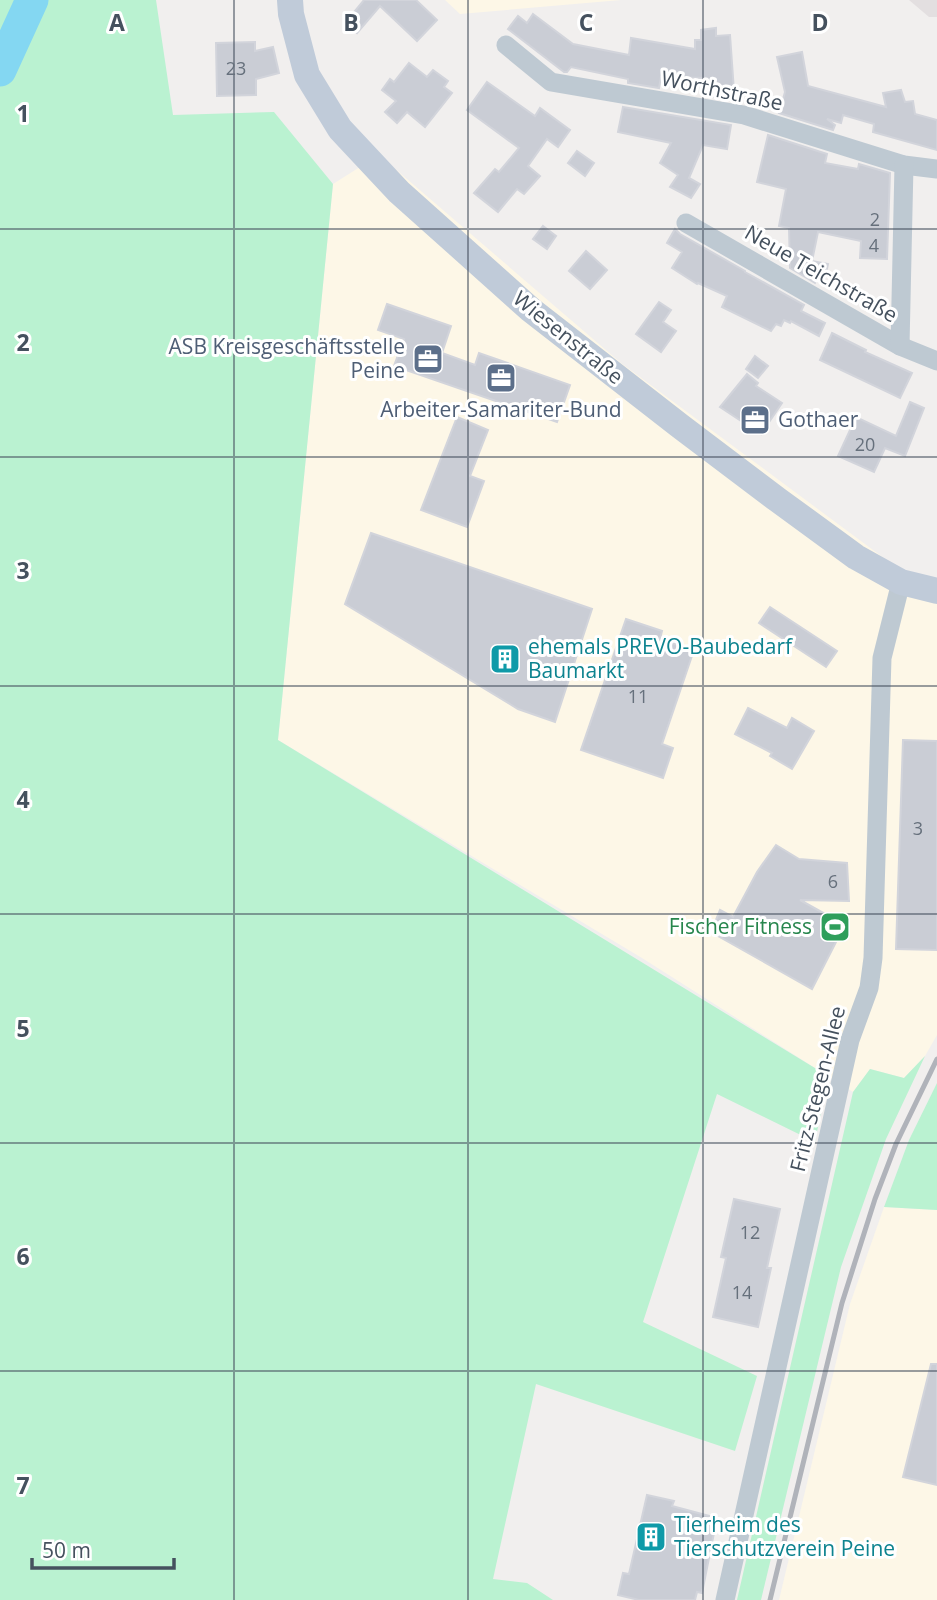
<svg xmlns="http://www.w3.org/2000/svg" width="937" height="1600" font-family="'Open Sans',sans-serif">
	<rect width="100%" height="100%" fill="#f1efee"/>
	<!-- commercial -->
	<g fill="#fdf7e7">
		<path d="M445,0h176l-161,14z"/>
		<path d="M379,155l242,208 279,207 37,9v456l-12,21 -21,22 -34,-9 -17,23 -211,-134 -364,-218 55,-556z"/>
		<path d="M884,1207l53,3v390h-158l71,-296z"/>
	</g>
	<!-- education -->
	<path fill="#e3dfe0" d="M909,0h28v17h-8z"/>
	<!-- green -->
	<g fill="#baf2d1">
		<path d="M0,0h156l17,115 101,-3 59,72 -55,556 550,336 -13,66 -98,-48 -74,228 114,54 -22,75 -199,-67 -43,195 34,4 26,17h-553z"/>
		<path d="M925,1056l-39,83 -45,128 -80,333h-24l116,-508 17,-23 34,9z"/>
		<path d="M937,1083v127l-53,-3 25,-67z"/>
	</g>
	<g fill="none" stroke-linecap="round" stroke-linejoin="round">
		<!-- river -->
		<path stroke="#84d7f2" stroke-width="33" d="M0,70l32,-70"/>
	</g>
	<!-- building -->
	<g fill="#cacdd5" stroke="#d2d4db" stroke-width="2">
		<path d="M364,0h52l21,20 -20,21 -37,-35 -23,27 -12,-10z"/>
		<path d="M533,14l40,30 56,11 2,-17 64,11v-9h6v-10l15,-2v8l14,-1 4,56 -8,8 -20,-3 1,-18 -46,-1 -2,11 -31,-5v-4l-57,-12 -4,5h-3l-56,-43 10,-13 9,7z"/>
		<path d="M255,42v9l18,-4 6,26 -23,6v16l-39,1 -1,-53z"/>
		<path d="M802,52l6,34 78,21 -3,-14 18,-3 4,12 8,-1 2,13 22,6v30l-64,-18 1,-8 -31,-9 -2,8 -14,-4 8,6 -2,5 -54,-17 6,-21 -8,-35z"/>
		<path d="M409,63l18,14 6,-7 15,11 -4,6 8,6 -27,34 -18,-15 -10,11 -12,-11 11,-11 -14,-11 8,-11 4,3z"/>
		<path d="M487,82l48,34 5,-8 30,22 -12,17 -11,-8 -19,27 12,10 -16,18 -7,-5 -19,23 -24,-19 21,-24 4,3 20,-24 -52,-38z"/>
		<path d="M623,107l108,18 -4,24 -24,-4 -14,33 11,6 -9,14 -21,-11 8,-12 -18,-12 11,-20 -53,-11z"/>
		<path d="M768,135l59,19 -2,9 33,6 1,-5 31,9 -3,86 -27,-1 1,-17 -43,-9 -6,29 16,3 -3,14h-7l-3,5 -25,-15 -1,-40 -10,-2 7,-37 -29,-7z"/>
		<path d="M577,151l17,12 -9,13 -17,-13z"/>
		<path d="M543,226l13,10 -9,13 -14,-10z"/>
		<path d="M675,229l5,5 65,37v1l59,33 -3,6 24,12 -6,13 -28,-15 -1,2 -6,-3 -3,6 -5,-2 -5,7 -49,-24 5,-11 -29,-13 -1,1 -25,-16 10,-16 -15,-9z"/>
		<path d="M586,251l21,19 -17,19 -21,-18z"/>
		<path d="M659,302l12,8 -8,12 13,9 -15,21 -25,-18z"/>
		<path d="M387,304l64,22 -9,27 33,12 4,-12 91,32 -13,37 -163,-56 10,-27 -26,-9z"/>
		<path d="M832,333l34,17 -1,2 47,21 -12,25 -80,-38z"/>
		<path d="M755,356l13,10 -10,12 -12,-9z"/>
		<path d="M747,374l11,9 -2,3 26,17 -21,31 -41,-27z"/>
		<path d="M910,402l14,6 -19,48 -20,-8 -11,24 -36,-16 18,-39 40,19z"/>
		<path d="M457,417l31,13 -18,46 14,5 -17,46 -46,-17z"/>
		<path d="M371,533l221,76 -37,113 -37,-13 -173,-105z"/>
		<path d="M770,607l67,44 -11,16 -67,-44z"/>
		<path d="M626,619l36,12 -2,8 34,11 -32,94 11,4 -10,30 -82,-28z"/>
		<path d="M748,708l39,20 5,-10 22,13 -22,38 -22,-13 2,-3 -37,-19z"/>
		<path d="M903,740l34,1v209l-41,-1z"/>
		<path d="M776,845l23,14 48,4 2,38 -49,-1 47,26 -11,16 -24,47 -101,-57 9,-22 13,7 24,-45z"/>
		<path d="M734,1199l46,10 -13,59h4l-13,59 -45,-10 13,-59 -5,-1z"/>
		<path d="M931,1364h6v121l-34,-8z"/>
		<path d="M647,1495l27,6 -2,5 45,12 -15,75 -5,-1 -2,8h-56l-21,-5 5,-22 6,1z"/>
	</g>
	<g fill="none" stroke-linecap="round" stroke-linejoin="round">
		<!-- street -->
		<g stroke="#bec9d2" stroke-width="19">
			<path d="M506,45l45,37 193,33 160,50 33,4"/>
			<path d="M686,223l214,123 37,15"/>
			<path d="M900,346l4,-181"/>
			<path d="M725,1600l125,-560 19,-52 4,-30 9,-300 19,-76"/>
		</g>
		<!-- secondary -->
		<path stroke="#c0cbd9" stroke-width="26" d="M290,0l1,14 16,61 33,54 59,63 132,118 149,116 98,74 78,57 45,25 36,9"/>
		<!-- rail -->
		<path stroke="#b0b3ba" stroke-width="5" d="M770,1600l72,-297 33,-104 21,-55 41,-85"/>
	</g>
	<!-- grid -->
	<path fill="none" stroke="#45515e" stroke-width="2" stroke-opacity="0.55" d="M234,0v1600M468,0v1600M703,0v1600M0,229h937M0,457h937M0,686h937M0,914h937M0,1143h937M0,1371h937"/>
	<!-- icons -->
	<defs>
		<g id="office-square" transform="scale(1.575)"><rect x="-9" y="-9" width="18" height="18" rx="4" fill="#5c6f8a" stroke="#fff"/><path d="M-6-3h4V-5.5h4V-3h4V5H-6ZM-1-4.5V-3h2v-1.5ZM-6 0V1H6V0Z" fill="#fff"/></g>
		<g id="building-square" transform="scale(1.575)"><rect x="-9" y="-9" width="18" height="18" rx="4" fill="#0f9aa8" stroke="#fff"/><path d="M-4-6H4V6H1V3H-1V6H-4ZM-2.5-4.3h1.7v1.8h-1.7ZM.8-4.3h1.7v1.8H.8ZM-2.5-1h1.7V.8h-1.7ZM.8-1h1.7V.8H.8Z" fill="#fff"/></g>
		<g id="stadium-square" transform="scale(1.575)"><rect x="-9" y="-9" width="18" height="18" rx="4" fill="#2e9e5b" stroke="#fff"/><path d="M0-5a6.5 5 0 1 0 0 10a6.5 5 0 1 0 0-10ZM-3.5-1.8h7v3.6h-7Z" fill="#fff"/></g>
	</defs>
	<g fill-rule="evenodd">
		<use href="#office-square" x="428" y="359"/>
		<use href="#office-square" x="501" y="378"/>
		<use href="#office-square" x="755" y="420"/>
		<use href="#building-square" x="505" y="659"/>
		<use href="#stadium-square" x="835" y="927"/>
		<use href="#building-square" x="651" y="1537"/>
	</g>
	<g text-anchor="middle" stroke-width="6" stroke-linejoin="round" paint-order="stroke">
		<!-- number labels -->
		<g font-size="18" fill="#66707c">
			<text x="236" y="75">23</text>
			<text x="875" y="226">2</text>
			<text x="874" y="252">4</text>
			<text x="865" y="451">20</text>
			<text x="638" y="703">11</text>
			<text x="918" y="835">3</text>
			<text x="833" y="888">6</text>
			<text x="750" y="1239">12</text>
			<text x="742" y="1299">14</text>
		</g>
		<!-- street labels -->
		<g font-size="21" fill="#45515e" stroke="#fff">
			<text transform="translate(722 91) rotate(12)" y="7">Worthstraße</text>
			<text transform="translate(821 274) rotate(30)" y="7">Neue Teichstraße</text>
			<text transform="translate(568 338) rotate(39)" y="7">Wiesenstraße</text>
			<text transform="translate(818 1089) rotate(-76)" y="7">Fritz-Stegen-Allee</text>
		</g>
		<!-- service labels -->
		<g font-size="21" fill="#4e5e75" stroke="#fff" text-anchor="end">
			<text x="405" y="354">ASB Kreisgeschäftsstelle<tspan x="405" dy="24">Peine</tspan></text>
			<text x="501" y="417" text-anchor="middle">Arbeiter-Samariter-Bund</text>
			<text x="778" y="427" text-anchor="start">Gothaer</text>
		</g>
		<!-- culture labels -->
		<g font-size="21" fill="#0d838f" stroke="#fff" text-anchor="start">
			<text x="528" y="654">ehemals PREVO-Baubedarf<tspan x="528" dy="24">Baumarkt</tspan></text>
			<text x="674" y="1532">Tierheim des<tspan x="674" dy="24">Tierschutzverein Peine</tspan></text>
		</g>
		<!-- leisure labels -->
		<g font-size="21" fill="#27864d" stroke="#fff" text-anchor="end">
			<text x="812" y="934">Fischer Fitness</text>
		</g>
	</g>
	<g font-size="23" text-anchor="middle" font-weight="bold" fill="#45515e" stroke="#fff" stroke-width="6" stroke-linejoin="round" paint-order="stroke">
		<text x="117" y="31">A</text>
		<text x="351" y="31">B</text>
		<text x="586" y="31">C</text>
		<text x="820" y="31">D</text>
		<text x="23" y="122">1</text>
		<text x="23" y="351">2</text>
		<text x="23" y="579">3</text>
		<text x="23" y="808">4</text>
		<text x="23" y="1037">5</text>
		<text x="23" y="1265">6</text>
		<text x="23" y="1494">7</text>
	</g>
	<!-- scale -->
	<path d="M32 1558v10h142v-10" fill="none" stroke="#45515e" stroke-width="3.5"/>
	<text x="42" y="1558" font-size="21" fill="#45515e" stroke="#ffffff" stroke-width="5" paint-order="stroke">50 m</text>
</svg>
